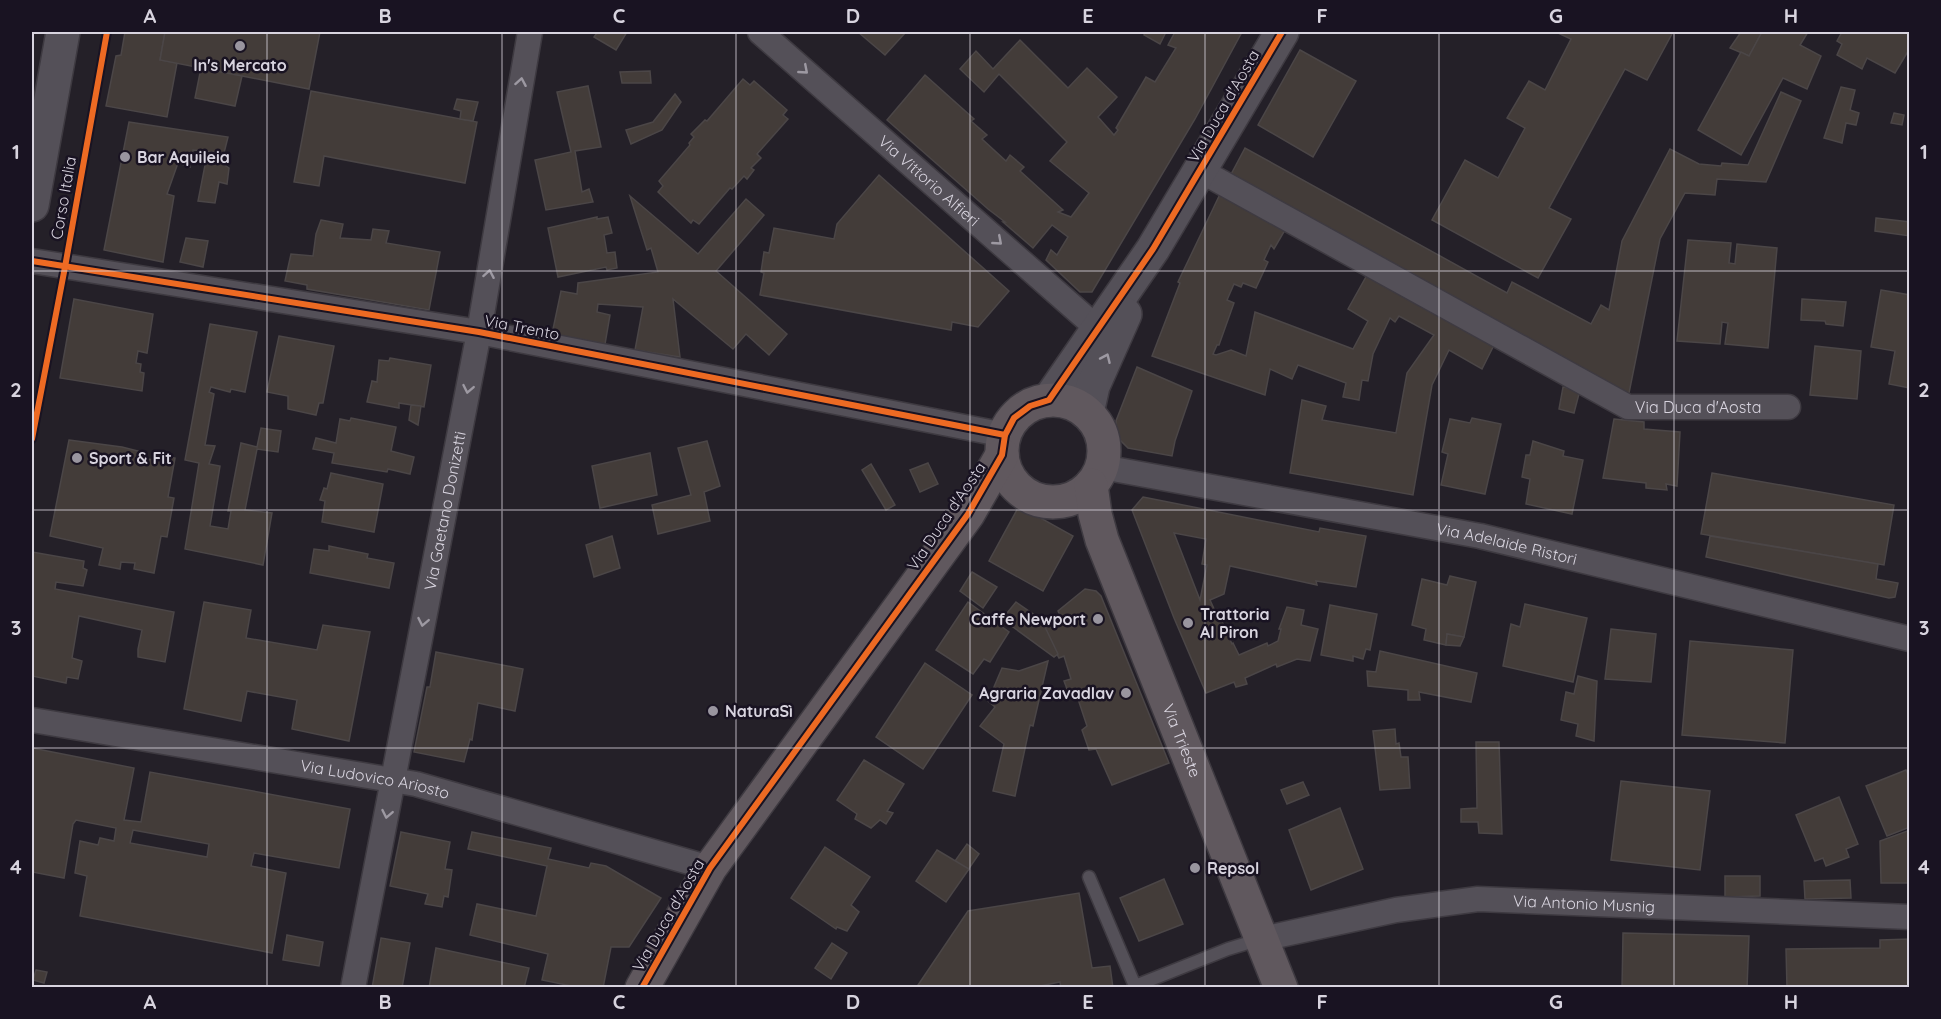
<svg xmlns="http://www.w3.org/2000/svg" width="1941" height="1019" font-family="Quicksand,sans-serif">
	<rect width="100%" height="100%" fill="#242028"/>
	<!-- building -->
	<g fill="#433c39" stroke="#4b4647" stroke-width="1.5" fill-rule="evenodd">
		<path d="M125,32h40l-5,28 17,3 -10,54 -61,-11 10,-50 5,-1z"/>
		<path d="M165,32h155l-11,57 -149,-29z"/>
		<path d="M595,32h32l-11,18 -22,-13 3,-4z"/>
		<path d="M858,32h48l-21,23z"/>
		<path d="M1145,32h21l-6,12 -16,-9z"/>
		<path d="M1175,32h67l-47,87 -103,173h-12l-34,-32 5,-10 6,5 11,-18 -16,-12 -19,23 -30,-26h2l-17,-13 -101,-89 38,-45 49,44 -3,2 16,14 -5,4 24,22 4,-6 14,12 -4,4 43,39 -5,2 13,5 18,-24 -39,-32 17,-19 -68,-68 -15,18 -24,-23 16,-18 17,18 27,-29 48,48 19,-20 30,29 -19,20 16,18 4,-5 -2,-2 30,-51 9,5 21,-34 -8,-3z"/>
		<path d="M1556,32h117l-26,48 -22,-11 -76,139 22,11 -33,59 -106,-58 33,-60 33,18 27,-50 -18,-10 22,-37 16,9 26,-51z"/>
		<path d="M1741,32h21l-13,24 -19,-8z"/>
		<path d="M1762,32h46l-8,13 21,11 -14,33 -24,-11 -42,77 -43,-25 43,-78 8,4z"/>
		<path d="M1842,32h68v16l-15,25 -28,-15 -5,11 -25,-14 5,-11 -5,-3z"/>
		<path d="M1300,50l56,31 -43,76 -55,-32z"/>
		<path d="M201,68l41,8 -7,30 -40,-8z"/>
		<path d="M650,71l1,12h-29l-2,-11z"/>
		<path d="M743,79l7,6 4,-4 33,29 -4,5 5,4 -31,35 4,4 -10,10 3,2 -7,9 -3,-3 -12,13 -2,-1 -31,36 -6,-4 -2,3 -33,-31 5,-6 -4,-5 31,-36 -1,-2 5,-6 -3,-3 14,-14 2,1z"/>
		<path d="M588,86l13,61 -26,4 7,41 7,-3 4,13 -47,8 -11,-50 36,-8 -14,-60z"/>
		<path d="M1841,87l14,3 -5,20 9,3 -3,12 -10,-2 -4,20 -18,-5z"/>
		<path d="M311,91l166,31 -12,61 -141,-27 -5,30 -25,-4z"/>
		<path d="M1781,92l20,9 -35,81 -49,-3 -2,16 -30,-2 -25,46 -32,159 -400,-218 17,-32 262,145 5,-11 79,42 10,-19 8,5 13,-69 48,-92 29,15 22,2 1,-3 26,2z"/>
		<path d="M675,94l6,8 -19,28 -31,14 -5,-14 27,-8z"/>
		<path d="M457,99l21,3 -5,19 -13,-2 1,-8 -7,-2z"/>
		<path d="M1894,113l10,2 -2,10 -11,-2z"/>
		<path d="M129,122l99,15 -4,16 -31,-3 -3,17 -12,-4 -11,31 7,2 -11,66 -59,-12z"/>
		<path d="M206,160l14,2 9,6 -2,16 -8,-2 -4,21 -17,-2z"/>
		<path d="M879,175l130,116 -31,36 -26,-5 -1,8 -191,-35 4,-22 -3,-1 3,-20 5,1 5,-25 60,11 3,-15z"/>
		<path d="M1221,192l64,38 -11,19 -3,-4 -7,15 4,2 -12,26 -13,-5 -2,4 -7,-3 -7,16 7,3 -15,42h-2l-4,9 3,1 15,-5 15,6 9,-44 98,37 15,-28 -20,-12 19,-34 127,70 -12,24 -33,-19 -17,35 -19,110 -123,-22 12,-73 24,6 -4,14 74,13 11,-60 27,-38 -35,-19 -4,6 -5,-4 -10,21 -7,15 -5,27 -6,-1 -3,20 -16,-3 3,-14 -48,-18 -6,14 -22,-10 -5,26 -113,-39 28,-73 -2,-1z"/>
		<path d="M630,196l68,58 48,-55 18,16 -48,56 71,63 -18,21 -23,-21 -13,15 -60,-50 7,58 -45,-7 8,-43 -45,-3 -1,8 13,3 -5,29 -53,-10 9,-43 16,3 1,-11 80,-11 -7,-24 -4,2z"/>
		<path d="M597,217v2l11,-2 4,16 -8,2 3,18 8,-1 2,16 -10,2 -1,-3 -48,10 -10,-49z"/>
		<path d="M1876,218l34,4v14l-35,-5z"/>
		<path d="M321,220l22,4 -3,14 31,2 2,-11 16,2 -3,12 54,9 -11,58 -122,-21v-4l-22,-4 6,-27 22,2 3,-22z"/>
		<path d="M186,238l22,3 -5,26 -23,-5z"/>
		<path d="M1688,240l43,3 -2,20 6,1 2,-20 40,4 -9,100 -43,-4 3,-21 -6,-1 -2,22 -43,-3z"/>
		<path d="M1881,290l29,5v93l-21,-4 6,-33 -24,-4z"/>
		<path d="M74,299l79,15 -6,39 -9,-2 -2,12 5,1 -1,8 4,1 -2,18 -82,-13z"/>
		<path d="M1802,299l44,3 -3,24 -17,-2 -1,-3 -24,-1z"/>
		<path d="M210,324l47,8 -12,60 -14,-3 -1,3 -19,-5 -2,5 5,2 -9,51 10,1 -6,18 11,2 -10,60 18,3 3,-18h-3l13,-68 16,4 4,-19 20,3 -3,21 -21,-3 -12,61 27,3 -9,52 -78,-16 14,-86 -14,-3z"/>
		<path d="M279,336l55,10 -11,57h-4l-3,12 -28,-6v-13l-21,-4z"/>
		<path d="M1815,346l46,5 -4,48 -47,-4z"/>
		<path d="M390,358l41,7 -7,42 -25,-4v5l-32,-6 5,-21 5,1 2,-22 10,1z"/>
		<path d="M1137,367l55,24 -17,50 -3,15 -44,-8 -8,-8 -4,-9v-10z"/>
		<path d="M1563,387l17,3 -6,23 -15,-4z"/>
		<path d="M411,405l10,1 -3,19 -9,-5z"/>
		<path d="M351,418l45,9 -5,24 23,6 -4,17 -22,-5 -1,3 -55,-9 2,-10 -21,-4 3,-11 20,5 4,-24 10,2z"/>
		<path d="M1472,418l29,6 -16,70 -44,-9 7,-31 -6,-2 8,-33 20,4z"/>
		<path d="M1614,419l30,3v7l36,3 -3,54 -11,-2 1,6 -21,-2v-5l-43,-5z"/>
		<path d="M69,440l53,7 20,5 -1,6 13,2 1,-6 20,4 -7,39 6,1 -7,39 -6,-1 -7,37 -20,-4 1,-6 -14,-1 -1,7 -21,-4 4,-17 -53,-12z"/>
		<path d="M707,441l13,45 -16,6 6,29 -52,13 -6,-29 39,-10 -13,-47z"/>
		<path d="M1533,441l31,10 -1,5 20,4 -11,54 -46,-10 4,-25 -8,-2 4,-22h4z"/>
		<path d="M650,453l7,42 -57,13 -8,-42z"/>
		<path d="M928,463l10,21 -18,8 -10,-22z"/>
		<path d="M871,464l24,41 -9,5 -24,-40z"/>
		<path d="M331,473l52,11 -9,48 -52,-10 3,-21 -5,-1 4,-12 3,1z"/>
		<path d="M1712,473l182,32 -10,60 -183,-31z"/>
		<path d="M1143,497l176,35 1,-4 46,8 -10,51 -40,-6 1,4 -87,-19 -6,28 -14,6 10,22 2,-1 10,23 1,-1 6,12 28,-12 1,3 10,-5 3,-12h-2l8,-22 17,3 -3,15 17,4 -8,32 -13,-2 -20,8 -1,-3 -31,14 2,6 -11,3 -2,-5 -28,11 -32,-75 -42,-108zM1174,533l32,6 -4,25 5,1 -7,35z"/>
		<path d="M1019,506l54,30 -30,55 -54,-30z"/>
		<path d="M612,536l8,32 -26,9 -8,-32z"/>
		<path d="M1710,536l168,28 -2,15 22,4 -3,14 -6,1 -183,-41z"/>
		<path d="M329,546l39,8 -1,4 27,5 -5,25 -79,-15 4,-24 15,2z"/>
		<path d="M32,552l52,9 -1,7 4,2 -4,16 -27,-4 -1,7 119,23 -9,50 -27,-5v-8l4,-19 -63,-14 -7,42 10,3 -4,18 -11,-2 -1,6 -34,-7z"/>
		<path d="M972,572l25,15 -14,21 -23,-17z"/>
		<path d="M1450,576l26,6 -12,55 -17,-3 -1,11 -22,-5 2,-11 -14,-4 10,-46 25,6z"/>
		<path d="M1085,589l11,2 5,5 68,167 -57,22 -16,-36 -7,1 -7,-20 5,-4 -10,-30 -7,1 -6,-16 7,-2 -7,-23 -5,2 -6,-11 -8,-20 16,-9 -3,-7z"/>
		<path d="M204,602l47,8 -5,28 71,12 6,-25 47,7 -21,109 -57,-12 5,-29 -50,-9 -6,30 -57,-12z"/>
		<path d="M968,602l41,30 -19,30 -6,-3 -11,15 -37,-24z"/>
		<path d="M1016,602l33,23 -4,2 13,27 -4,3 -52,-38z"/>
		<path d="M1525,604l62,14 -14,64 -70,-16 8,-42 9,3z"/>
		<path d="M1330,605l47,9 -7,36 -4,-1 -3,10 -10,-3v5l-32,-6z"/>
		<path d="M1611,629l45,5 -5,48 -46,-3z"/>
		<path d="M1447,634l17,3 -4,9 -14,-1z"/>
		<path d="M1690,641l103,9 -8,93 -103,-8z"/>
		<path d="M1380,651l97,22 -6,29 -52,-10 1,8h-12v-10l-40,-4 -1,-15 9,1z"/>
		<path d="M436,652l87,17 -8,42 -37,-8 -6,37 -2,-1 -6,23 -50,-10 13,-65h3z"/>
		<path d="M1048,661l-15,65 -3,-1 -15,71 -22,-5 11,-47 -24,-18 15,-19 -7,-6 14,-33 17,3z"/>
		<path d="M925,663l47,32 -49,74 -47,-32z"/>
		<path d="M1578,676l19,5 -3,60 -18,-5 2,-12 -17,-4 5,-28 8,2z"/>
		<path d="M1395,729l1,15 3,-1 2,14h7l2,31 -30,2 -7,-59z"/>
		<path d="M1476,742h23l3,92 -23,-1 -1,-11h-17v-13l16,-1z"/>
		<path d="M32,748l102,20 -10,52 17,2 9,-50 200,37 -11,59 -85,-15 -3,13 35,7 -14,80 -192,-37 7,-40 -12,-3 5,-32 18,4 2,-7 14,3 2,-13 -40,-8 -3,4 -9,54 -32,-6zM133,830l76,14 -2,13 -77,-14z"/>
		<path d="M864,760l40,24 -17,27 6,2 -7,11 -6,-4 -9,8 -16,-9 2,-5 -20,-14z"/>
		<path d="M1906,770l4,9v48l-23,9 -21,-50z"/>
		<path d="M1621,781l89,10 -10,79 -89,-10z"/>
		<path d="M1303,782l6,13 -22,9 -6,-14z"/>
		<path d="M1839,797l19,47 -12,5 3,8 -23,9 -3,-8 -8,3 -19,-46z"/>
		<path d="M1340,808l23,61 -52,21 -22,-60z"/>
		<path d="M1910,830v53h-29l-1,-42z"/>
		<path d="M401,832l49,10 -5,27 7,1 -4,27 -4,-1 -2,11 -17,-3 3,-10 -38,-8z"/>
		<path d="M472,832l79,16 -3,11 41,9 2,-5 15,3 55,32 -32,49h-18l-8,41h-22l-39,-8 6,-26 -78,-19 7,-31 59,12 11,-50 -79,-17z"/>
		<path d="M967,844l12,10 -11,16 -13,-9z"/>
		<path d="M825,847l45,30 -19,28 8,7 -12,19 -10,-4 -1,2 -45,-31z"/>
		<path d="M937,850l32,19 -23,33 -30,-21z"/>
		<path d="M1725,876h35v20l-35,1z"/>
		<path d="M1164,879l19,45 -44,17 -19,-43z"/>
		<path d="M1850,880l1,18 -46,1 -1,-18z"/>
		<path d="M1079,893l13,75 18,-2 3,22h-52l-1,-6 -30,6h-114l52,-77z"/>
		<path d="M1623,933l126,3 -2,52h-125z"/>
		<path d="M287,935l36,7 -4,24 -36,-6z"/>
		<path d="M381,938l29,5 -8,45h-30z"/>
		<path d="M1910,939v49h-123l-1,-39 94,-1v-8z"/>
		<path d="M832,943l15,10 -16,26 -16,-11z"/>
		<path d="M436,948l93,20 -5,20h-95z"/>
		<path d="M36,970l11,2 -3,11 -11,-3z"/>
	</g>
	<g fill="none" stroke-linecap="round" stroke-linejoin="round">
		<!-- service casing -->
		<g stroke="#3e3a41" stroke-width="15">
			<path id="service" d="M1089,877l46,109 93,-37 33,-10"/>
		</g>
		<!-- minor casing -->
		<g stroke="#3e3a41" stroke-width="27">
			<g id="minor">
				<path id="s1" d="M760,32l337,296"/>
				<path id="s2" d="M1201,171l427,236h160"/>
				<path d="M32,261l447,71 526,103"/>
				<path id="s3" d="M1102,467l378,69 430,103"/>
				<path id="s4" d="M32,720l384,64 294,84"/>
				<path id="s5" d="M1262,939l134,-29 82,-11 432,18"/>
				<path id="s6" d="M353,988l126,-656 51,-300"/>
			</g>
		</g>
		<!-- secondary casing -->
		<g stroke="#3e3a41" stroke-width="36">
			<g id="secondary">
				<path d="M32,205l31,-173"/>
				<path d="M1049,400l104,-151 129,-217"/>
				<path d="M1087,413l6,-27 32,-72"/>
			</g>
		</g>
		<!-- primary casing -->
		<g stroke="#3e3a41" stroke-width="36">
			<g id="primary">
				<circle cx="1053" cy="451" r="51"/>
				<path id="s7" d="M1091,485l4,29 7,26 179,448"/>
				<path d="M642,988l68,-120 258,-354 34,-59"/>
			</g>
		</g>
		<!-- service -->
		<use href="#service" stroke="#545058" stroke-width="12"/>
		<!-- minor -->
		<use href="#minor" stroke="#545058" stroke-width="24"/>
		<!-- secondary -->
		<use href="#secondary" stroke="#545058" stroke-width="33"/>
		<!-- primary -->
		<use href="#primary" stroke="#60585e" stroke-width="33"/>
		<!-- cycleway casing -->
		<g stroke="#191322" stroke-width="10">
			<g id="cycleway">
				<path d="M32,261l447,71 526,103"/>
				<path d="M32,439l33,-172 42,-235"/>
				<path d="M642,988l68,-120 258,-354 34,-59 3,-20 9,-17 16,-12 19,-6 104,-151 129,-217"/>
			</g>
		</g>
		<!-- cycleway -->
		<use href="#cycleway" stroke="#ed6a23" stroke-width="6"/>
	</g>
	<!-- one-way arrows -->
	<defs><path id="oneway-chevron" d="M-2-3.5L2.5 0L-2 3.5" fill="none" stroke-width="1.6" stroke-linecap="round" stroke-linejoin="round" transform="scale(1.5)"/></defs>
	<g stroke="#9d99a2">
		<use href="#oneway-chevron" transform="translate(804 70) rotate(41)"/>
		<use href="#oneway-chevron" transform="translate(521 82) rotate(-80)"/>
		<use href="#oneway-chevron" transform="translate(998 241) rotate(41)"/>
		<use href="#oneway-chevron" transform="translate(489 274) rotate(-80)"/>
		<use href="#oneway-chevron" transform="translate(1106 358) rotate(-66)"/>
		<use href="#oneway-chevron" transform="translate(468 389) rotate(101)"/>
		<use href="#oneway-chevron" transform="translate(423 622) rotate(101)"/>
		<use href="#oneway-chevron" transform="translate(387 814) rotate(101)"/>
	</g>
	<!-- grid -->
	<path fill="none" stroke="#d8d4df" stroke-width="1.5" stroke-opacity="0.55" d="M267,32v956M502,32v956M736,32v956M970,32v956M1205,32v956M1439,32v956M1674,32v956M32,271h1878M32,510h1878M32,748h1878"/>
	<!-- markers -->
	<g fill="#99959f" stroke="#191322" stroke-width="2">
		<circle cx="240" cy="46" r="6"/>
		<circle cx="125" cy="157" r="6"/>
		<circle cx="77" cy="458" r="6"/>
		<circle cx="1098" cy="619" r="6"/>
		<circle cx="1188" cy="623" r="6"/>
		<circle cx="1126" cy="693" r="6"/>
		<circle cx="713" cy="711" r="6"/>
		<circle cx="1195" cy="868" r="6"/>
	</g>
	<g text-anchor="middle" stroke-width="5" stroke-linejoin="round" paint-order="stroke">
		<!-- poi labels -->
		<g font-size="16" font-weight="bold" fill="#d8d4df" stroke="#191322" text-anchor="start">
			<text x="240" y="71" text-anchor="middle">In's Mercato</text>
			<text x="137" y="163">Bar Aquileia</text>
			<text x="89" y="464">Sport &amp; Fit</text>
			<text x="1200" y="620">Trattoria<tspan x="1200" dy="18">Al Piron</tspan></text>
			<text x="1086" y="625" text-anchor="end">Caffe Newport</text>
			<text x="1114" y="699" text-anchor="end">Agraria Zavadlav</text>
			<text x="725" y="717">NaturaSì</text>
			<text x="1207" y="874">Repsol</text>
		</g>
		<!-- street labels -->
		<g font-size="16" fill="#d8d4df" stroke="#191322">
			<text transform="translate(1223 106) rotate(-60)" y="6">Via Duca d'Aosta</text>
			<text dy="6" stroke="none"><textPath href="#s1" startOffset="225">Via Vittorio Alfieri</textPath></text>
			<text transform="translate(63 198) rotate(-80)" y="6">Corso Italia</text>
			<text transform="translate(522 327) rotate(11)" y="6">Via Trento</text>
			<text dy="6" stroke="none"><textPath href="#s2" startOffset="558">Via Duca d'Aosta</textPath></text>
			<text dy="6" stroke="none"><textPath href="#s6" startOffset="486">Via Gaetano Donizetti</textPath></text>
			<text transform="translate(946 516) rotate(-56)" y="6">Via Duca d'Aosta</text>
			<text dy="6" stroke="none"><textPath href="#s3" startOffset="412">Via Adelaide Ristori</textPath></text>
			<text dy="6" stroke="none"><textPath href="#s7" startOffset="272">Via Trieste</textPath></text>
			<text dy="6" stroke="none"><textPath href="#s4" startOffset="348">Via Ludovico Ariosto</textPath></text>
			<text dy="6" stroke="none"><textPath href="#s5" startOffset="326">Via Antonio Musnig</textPath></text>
			<text transform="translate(668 915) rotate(-60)" y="6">Via Duca d'Aosta</text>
		</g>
	</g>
	<!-- border -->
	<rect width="1941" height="1019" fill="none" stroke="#191322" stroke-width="66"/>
	<rect x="33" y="33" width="1875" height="953" fill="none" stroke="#d8d4df" stroke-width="2"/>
	<g font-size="20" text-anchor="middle" font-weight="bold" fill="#d8d4df">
		<text x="150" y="23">A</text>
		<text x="385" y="23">B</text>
		<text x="619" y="23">C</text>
		<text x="853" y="23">D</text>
		<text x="1088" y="23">E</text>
		<text x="1322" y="23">F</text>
		<text x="1556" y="23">G</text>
		<text x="1791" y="23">H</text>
		<text x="16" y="159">1</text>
		<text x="1924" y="159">1</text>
		<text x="16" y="397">2</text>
		<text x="1924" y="397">2</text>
		<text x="16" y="635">3</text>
		<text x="1924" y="635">3</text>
		<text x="16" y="874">4</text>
		<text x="1924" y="874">4</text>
		<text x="150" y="1009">A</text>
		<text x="385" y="1009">B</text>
		<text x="619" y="1009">C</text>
		<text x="853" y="1009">D</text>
		<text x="1088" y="1009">E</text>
		<text x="1322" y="1009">F</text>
		<text x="1556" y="1009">G</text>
		<text x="1791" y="1009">H</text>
	</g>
</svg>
